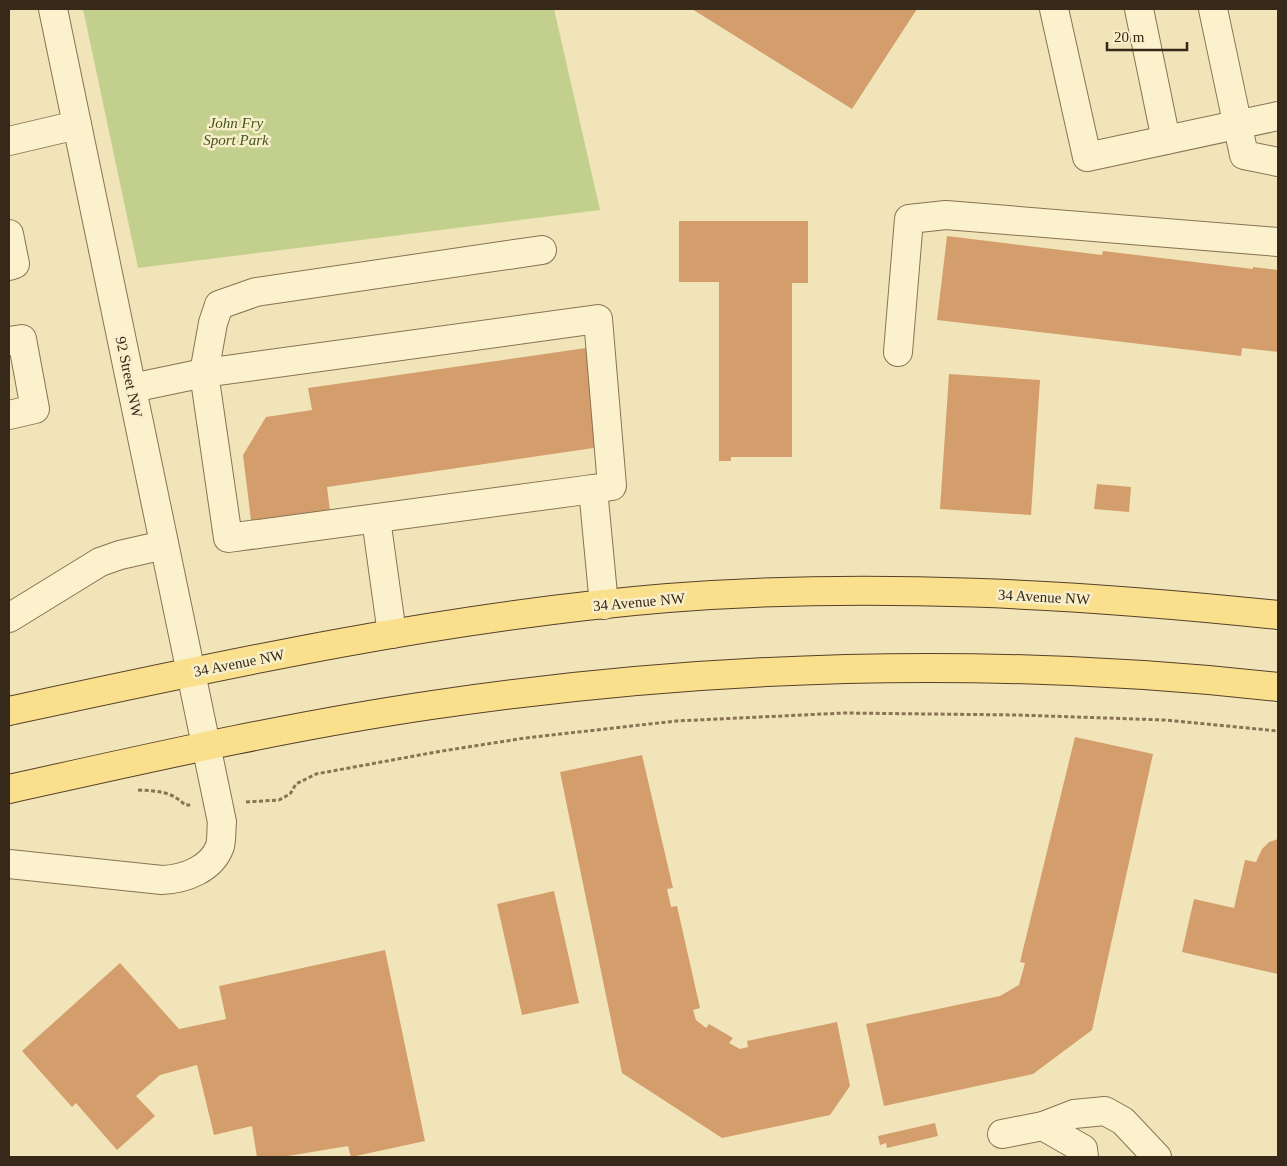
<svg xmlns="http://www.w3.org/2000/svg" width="1287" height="1166" font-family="'Times New Roman',serif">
	<rect width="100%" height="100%" fill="#f1e4b9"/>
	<!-- green -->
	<path fill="#c3d08d" d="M83,9h471l46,201 -462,58z"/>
	<!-- building -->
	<g fill="#d39e6b">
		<path d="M692,9h225l-65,100z"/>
		<path d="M679,221h129v62h-16v174h-61v4h-12v-179h-40z"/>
		<path d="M947,236l155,19 1,-4 150,18v-2l25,3v82l-36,-4 -1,8 -304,-36z"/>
		<path d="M593,347l14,99 -280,41 3,24 -79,9 -8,-65 23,-38 46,-7 -4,-22z"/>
		<path d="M949,374l91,6 -9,135 -91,-6z"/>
		<path d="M1097,484l34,3 -2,25 -35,-3z"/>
		<path d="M1075,737l78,17 -61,276 -59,44 -149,32 -18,-82 134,-28 19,-11 6,-22 -5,-1z"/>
		<path d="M642,755l31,133 -6,1 4,18 6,-1 23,102 -7,2 3,10 10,8 3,-4 24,14 -4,5 11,6 8,-2 -1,-6 90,-19 13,64 -20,29 -108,23 -100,-65 -62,-301z"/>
		<path d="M1278,839v135l-96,-22 12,-53 40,9 11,-48 11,2 6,-13 7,-7z"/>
		<path d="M554,891l25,112 -57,12 -25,-111z"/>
		<path d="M385,950l40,191 -74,16 -3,-11 -66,11h-25l-5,-31 -38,9 -17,-70 -37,10 -24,21 19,20 -38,34 -41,-47 -4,4 -50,-56 98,-88 59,66 47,-10 -7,-33z"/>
		<path d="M935,1123l3,13 -51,12 -1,-5 -6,2 -2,-9z"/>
	</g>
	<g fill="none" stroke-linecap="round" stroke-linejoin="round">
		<!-- minor casing -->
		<g stroke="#897353" stroke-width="30">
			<g id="minor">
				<path d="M1054,9l33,148 191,-41"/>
				<path d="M1139,9l27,131"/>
				<path d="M1213,9l31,146 34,7"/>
				<path d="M9,141l68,-16"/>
				<path d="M9,234l6,30 -6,2"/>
				<path d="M542,250l-286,42 -37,13 -6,18 -9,50 24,165 365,-49"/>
				<path d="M9,341l13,-2 13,70 -26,6"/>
				<path d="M898,352l11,-133 37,-4 332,27"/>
				<path d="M132,388l72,-15 394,-54 14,167 -19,3 11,116"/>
				<path d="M376,519l16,115"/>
				<path d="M9,618l91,-56 20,-7 44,-10"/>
				<path d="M9,864l153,16c23,-1 50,-11 58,-34 2,-8 1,-17 2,-24l-169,-813"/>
				<path d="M1043,1126l40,23 1,8"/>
				<path d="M1002,1134l41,-8 31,-12 31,-3 18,10 34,36"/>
			</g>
		</g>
		<!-- major casing -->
		<g stroke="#564028" stroke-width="30">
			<g id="major">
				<path d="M9,711c217,-47 437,-95 659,-113 202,-16 409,-4 610,17"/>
				<path d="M9,789c140,-31 280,-63 423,-84 279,-41 565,-49 846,-18"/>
			</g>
		</g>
		<!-- path -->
		<g stroke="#897353" stroke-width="3" stroke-dasharray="4 2.5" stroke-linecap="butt">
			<path d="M138,790c19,1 33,1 47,15h7"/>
			<path d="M246,802l33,-2 11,-6 6,-10 20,-10 120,-22 89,-14 151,-17 168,-8 174,2 147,5 113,11"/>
		</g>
		<!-- minor -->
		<use href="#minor" stroke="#fcf1cd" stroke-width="28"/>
		<!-- major -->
		<use href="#major" stroke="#fadf8c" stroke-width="28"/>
	</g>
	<g text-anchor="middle" stroke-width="5" stroke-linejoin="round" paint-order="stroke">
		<!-- park labels -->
		<g font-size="15" font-style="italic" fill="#43551e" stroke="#f8eec9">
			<text x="236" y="128">John Fry<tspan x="236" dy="17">Sport Park</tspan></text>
		</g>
		<!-- street labels -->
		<g font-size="15" fill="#362919" stroke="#f8eec9">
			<text transform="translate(129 377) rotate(78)" y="5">92 Street NW</text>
			<text transform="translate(1044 597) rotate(3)" y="5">34 Avenue NW</text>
			<text transform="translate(639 602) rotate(-5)" y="5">34 Avenue NW</text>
			<text transform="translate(239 663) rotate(-11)" y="5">34 Avenue NW</text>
		</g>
	</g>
	<!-- border -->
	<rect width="1287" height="1166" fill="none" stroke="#362919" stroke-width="20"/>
	<!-- scale -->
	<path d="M1107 42v8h80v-8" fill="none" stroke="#362919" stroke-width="2.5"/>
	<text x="1114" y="42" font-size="15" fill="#362919" stroke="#f8eec9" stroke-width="4" paint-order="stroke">20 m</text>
</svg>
